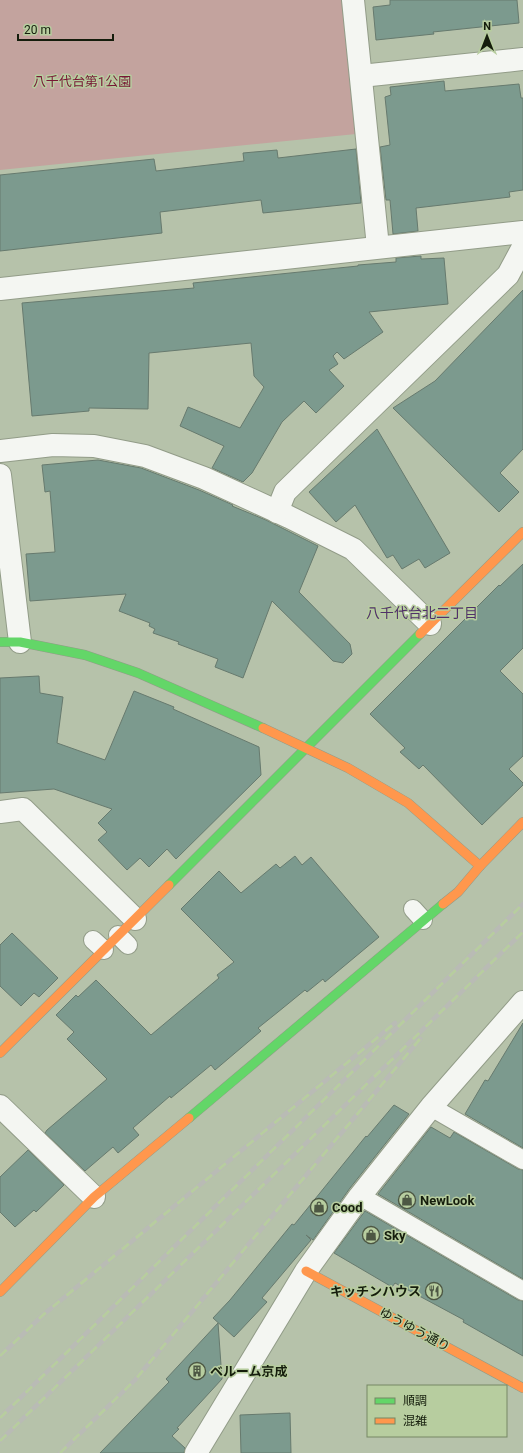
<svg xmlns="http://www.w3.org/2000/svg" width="523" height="1453" font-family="Roboto,'Noto Sans JP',sans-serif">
	<rect width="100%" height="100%" fill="#b6c2aa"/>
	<!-- green -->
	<path fill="#c3a39e" d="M0,0h342l14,134 -356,36z"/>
	<!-- building -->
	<g fill="#7c9a8e" stroke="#677a6e">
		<path d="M390,0h127l2,23 -86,9 1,2 -58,6 -3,-33 17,-2z"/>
		<path d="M444,81l1,10 74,-7 2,14h2v92l-14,2 1,5 -94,11 2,23 -25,3 -3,-34h-4l-6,-53 10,-2 -5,-48 6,-2 -1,-8z"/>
		<path d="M356,149l5,54 -98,10 -2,-13 -101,12 2,21 -162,18v-76l154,-16 2,12 88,-10 -1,-8 34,-3 1,8z"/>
		<path d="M421,256v3l23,-1 4,46 -79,8 14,20 -39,27 -7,-7 -4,4 5,8 -9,6 15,16 -28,27 -12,-12 -22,21 -30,51 -9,9 -31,-14 12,-22 -44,-20 8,-19 52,21 24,-41 -10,-11 -3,-33 -102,10 -1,56 -59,-1v3l-57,5 -10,-113 172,-15 -1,-5 165,-17v-1l38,-3v-4z"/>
		<path d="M523,290v159l-23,24 19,19 -20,20 -106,-104 42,-27z"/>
		<path d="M377,429l73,124 -25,15 -6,-9 -17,10 -9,-14 -6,3 -32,-53 -19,17 -27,-30z"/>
		<path d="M98,460l43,8 58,22 34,15 -1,1 34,14 52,26 -19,46 51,52 2,10 -9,9 -10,-2 -61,-60 -29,77 -28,-11 3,-8 -40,-15 1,-2 -26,-9 2,-4 -6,-3 1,-3 -31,-12 7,-17 -96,7 -4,-47 29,-2 -5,-61 -5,1 -3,-27z"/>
		<path d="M523,564v84l-23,23 23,23v62l-14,13 14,14v2l-41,40 -59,-60 -4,4 -19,-17 5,-4 -35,-34 129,-129 1,1z"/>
		<path d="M39,676l1,17 23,4 -6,46 48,17 29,-69 40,16 -1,2 86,38 2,28 -85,84 -9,-10 -18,18 -9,-9 -13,12 -29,-30 9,-8 -9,-9 14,-14 -58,-20 -54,4v-115z"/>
		<path d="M295,856l7,9 9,-8 68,80 -54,45 -2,-3 -16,13 -2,-2 -27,22 -20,16 3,3 -46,39 -4,-5 -40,33 -1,-2 -37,32 6,7 -21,18 -5,-6 -28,24 -40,-38 2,-3 60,-51 -40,-40 7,-7 -18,-17 20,-20 2,2 18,-17 55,55 68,-57 -2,-3 17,-13 -53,-53 38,-38 22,22 35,-29 4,4z"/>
		<path d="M12,933l46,45 -19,19 -5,-4 -13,13 -21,-20v-41z"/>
		<path d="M523,1023v125l-58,-34 20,-34 3,1z"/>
		<path d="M394,1105l15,9 -59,74 -37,52 -7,-5 5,5 -49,58 5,4 -33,35 -21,-19 17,-18 62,-76 2,1 72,-89 1,1z"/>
		<path d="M431,1127l19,11 4,-6 64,37 5,1v109l-145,-85z"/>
		<path d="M28,1150l36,35 -28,27 -2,-2 -19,17 -15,-15v-35z"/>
		<path d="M365,1211l153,89 5,1v55l-60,-34 1,-2 -69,-37 -3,4 -58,-34z"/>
		<path d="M218,1323l4,56 -45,49 2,1 -7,7 13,12 -1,5h-84l69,-71 -3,-3z"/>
		<path d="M290,1413l1,40h-50l-1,-38z"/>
	</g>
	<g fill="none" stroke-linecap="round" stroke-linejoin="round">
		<!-- lane casing -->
		<g stroke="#929c88" stroke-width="20">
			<g id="lane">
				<path d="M413,909l10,11"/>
				<path d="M118,935l10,10"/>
				<path d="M93,940l11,10"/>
				<path d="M431,1107l92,53"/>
				<path d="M360,1196l163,95"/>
			</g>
		</g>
		<!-- street casing -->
		<g stroke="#929c88" stroke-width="24">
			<g id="street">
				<path d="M353,0l25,247"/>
				<path d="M361,76l162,-17"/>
				<path d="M0,289l523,-57"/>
				<path d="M0,451l53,-6 41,1 51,10 59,22 85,39 64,32 77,75"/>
				<path d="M0,475l20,167"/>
				<path d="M277,512l8,-20 223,-217 15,-28"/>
				<path d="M0,812l23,-3 112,110"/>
				<path d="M0,1106l94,91"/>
				<path d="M196,1453l110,-182 54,-75 71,-89 92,-105"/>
			</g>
		</g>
		<!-- fast casing -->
		<g stroke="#929c88" stroke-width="10">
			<g id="fast">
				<path d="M0,642h20l65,13 53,18 125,55"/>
				<path d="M169,885l251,-251"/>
				<path d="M189,1118l254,-214"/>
			</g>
		</g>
		<!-- slow casing -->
		<g stroke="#929c88" stroke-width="10">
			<g id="slow">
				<path d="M420,634l103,-102"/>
				<path d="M263,728l85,40 60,35 72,63"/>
				<path d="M443,904l15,-12 22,-26 43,-44"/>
				<path d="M0,1053l169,-168"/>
				<path d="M306,1271l217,117"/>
				<path d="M0,1292l94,-95 95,-79"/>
			</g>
		</g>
		<!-- lane -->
		<use href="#lane" stroke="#f4f6f2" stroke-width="18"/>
		<!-- street -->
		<use href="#street" stroke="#f4f6f2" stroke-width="22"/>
		<!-- fast -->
		<use href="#fast" stroke="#63d668" stroke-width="9"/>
		<!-- slow -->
		<use href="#slow" stroke="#ff974d" stroke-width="9"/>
		<!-- rail casing -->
		<g stroke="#b9bbb5" stroke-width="4.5">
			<g id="rail">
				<path d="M0,1356l43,-41 352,-292"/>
				<path d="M0,1418l523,-514"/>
				<path d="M0,1441l523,-509"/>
				<path d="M60,1453l75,-73 285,-341"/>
			</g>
		</g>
		<!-- rail -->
		<use href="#rail" stroke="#b7cd9f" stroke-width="3" stroke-dasharray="9" stroke-linecap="butt"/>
	</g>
	<!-- icons -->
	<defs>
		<g id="shop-ring" transform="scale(0.9)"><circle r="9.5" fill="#b7cd9f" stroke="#4d5743" stroke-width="1.5"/><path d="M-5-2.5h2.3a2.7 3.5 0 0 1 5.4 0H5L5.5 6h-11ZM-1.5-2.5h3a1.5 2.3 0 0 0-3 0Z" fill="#4d5743"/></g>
		<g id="restaurant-ring" transform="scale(0.9)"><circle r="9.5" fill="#b7cd9f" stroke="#4d5743" stroke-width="1.5"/><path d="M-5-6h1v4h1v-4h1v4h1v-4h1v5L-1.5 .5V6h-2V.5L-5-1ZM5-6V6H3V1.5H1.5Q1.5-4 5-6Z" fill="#4d5743"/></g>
		<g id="building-ring" transform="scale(0.9)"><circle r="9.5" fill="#b7cd9f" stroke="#4d5743" stroke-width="1.5"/><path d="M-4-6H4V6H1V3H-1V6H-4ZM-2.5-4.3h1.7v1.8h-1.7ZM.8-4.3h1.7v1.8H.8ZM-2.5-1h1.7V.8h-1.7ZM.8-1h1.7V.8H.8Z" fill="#4d5743"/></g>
	</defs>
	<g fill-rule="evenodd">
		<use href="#shop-ring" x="407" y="1200"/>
		<use href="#shop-ring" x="319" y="1207"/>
		<use href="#shop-ring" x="371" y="1235"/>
		<use href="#restaurant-ring" x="434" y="1291"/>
		<use href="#building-ring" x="197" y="1371"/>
	</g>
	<g text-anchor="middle" stroke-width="3" stroke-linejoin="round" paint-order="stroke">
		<!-- park labels -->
		<g font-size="13" fill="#771734" stroke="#b7cd9f">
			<text x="82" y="86">八千代台第1公園</text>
		</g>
		<!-- poi labels -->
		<g font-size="13" font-weight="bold" fill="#151d0c" stroke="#b7cd9f" text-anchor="start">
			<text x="420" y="1205">NewLook</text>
			<text x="332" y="1212">Cood</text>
			<text x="384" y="1240">Sky</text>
			<text x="421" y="1296" text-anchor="end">キッチンハウス</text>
			<text x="210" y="1376">ベルーム京成</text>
		</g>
		<!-- street labels -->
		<g font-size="13" fill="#151d0c" stroke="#b7cd9f">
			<text transform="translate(415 1329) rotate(28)" y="5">ゆうゆう通り</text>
		</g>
		<!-- neighbourhood labels -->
		<g font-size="14" fill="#503069" stroke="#b7cd9f">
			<text x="422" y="618">八千代台北二丁目</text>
		</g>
	</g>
	<!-- legend -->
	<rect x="367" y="1385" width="140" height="52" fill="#b7cd9f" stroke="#768764"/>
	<rect x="375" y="1398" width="20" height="6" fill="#63d668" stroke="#768764"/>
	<text x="403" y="1405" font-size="12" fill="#151d0c">順調</text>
	<rect x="375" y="1418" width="20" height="6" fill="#ff974d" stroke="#768764"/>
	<text x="403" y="1425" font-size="12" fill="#151d0c">混雑</text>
	<!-- north arrow -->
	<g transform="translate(487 36)" stroke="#b7cd9f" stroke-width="3" paint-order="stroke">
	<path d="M0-3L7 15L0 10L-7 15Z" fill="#151d0c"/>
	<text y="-6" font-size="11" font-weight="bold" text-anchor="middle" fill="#151d0c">N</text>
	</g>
	<!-- scale -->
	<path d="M18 34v6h95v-6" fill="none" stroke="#151d0c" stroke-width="2"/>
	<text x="24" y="34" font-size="12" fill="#151d0c" stroke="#b7cd9f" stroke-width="3" paint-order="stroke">20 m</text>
</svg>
